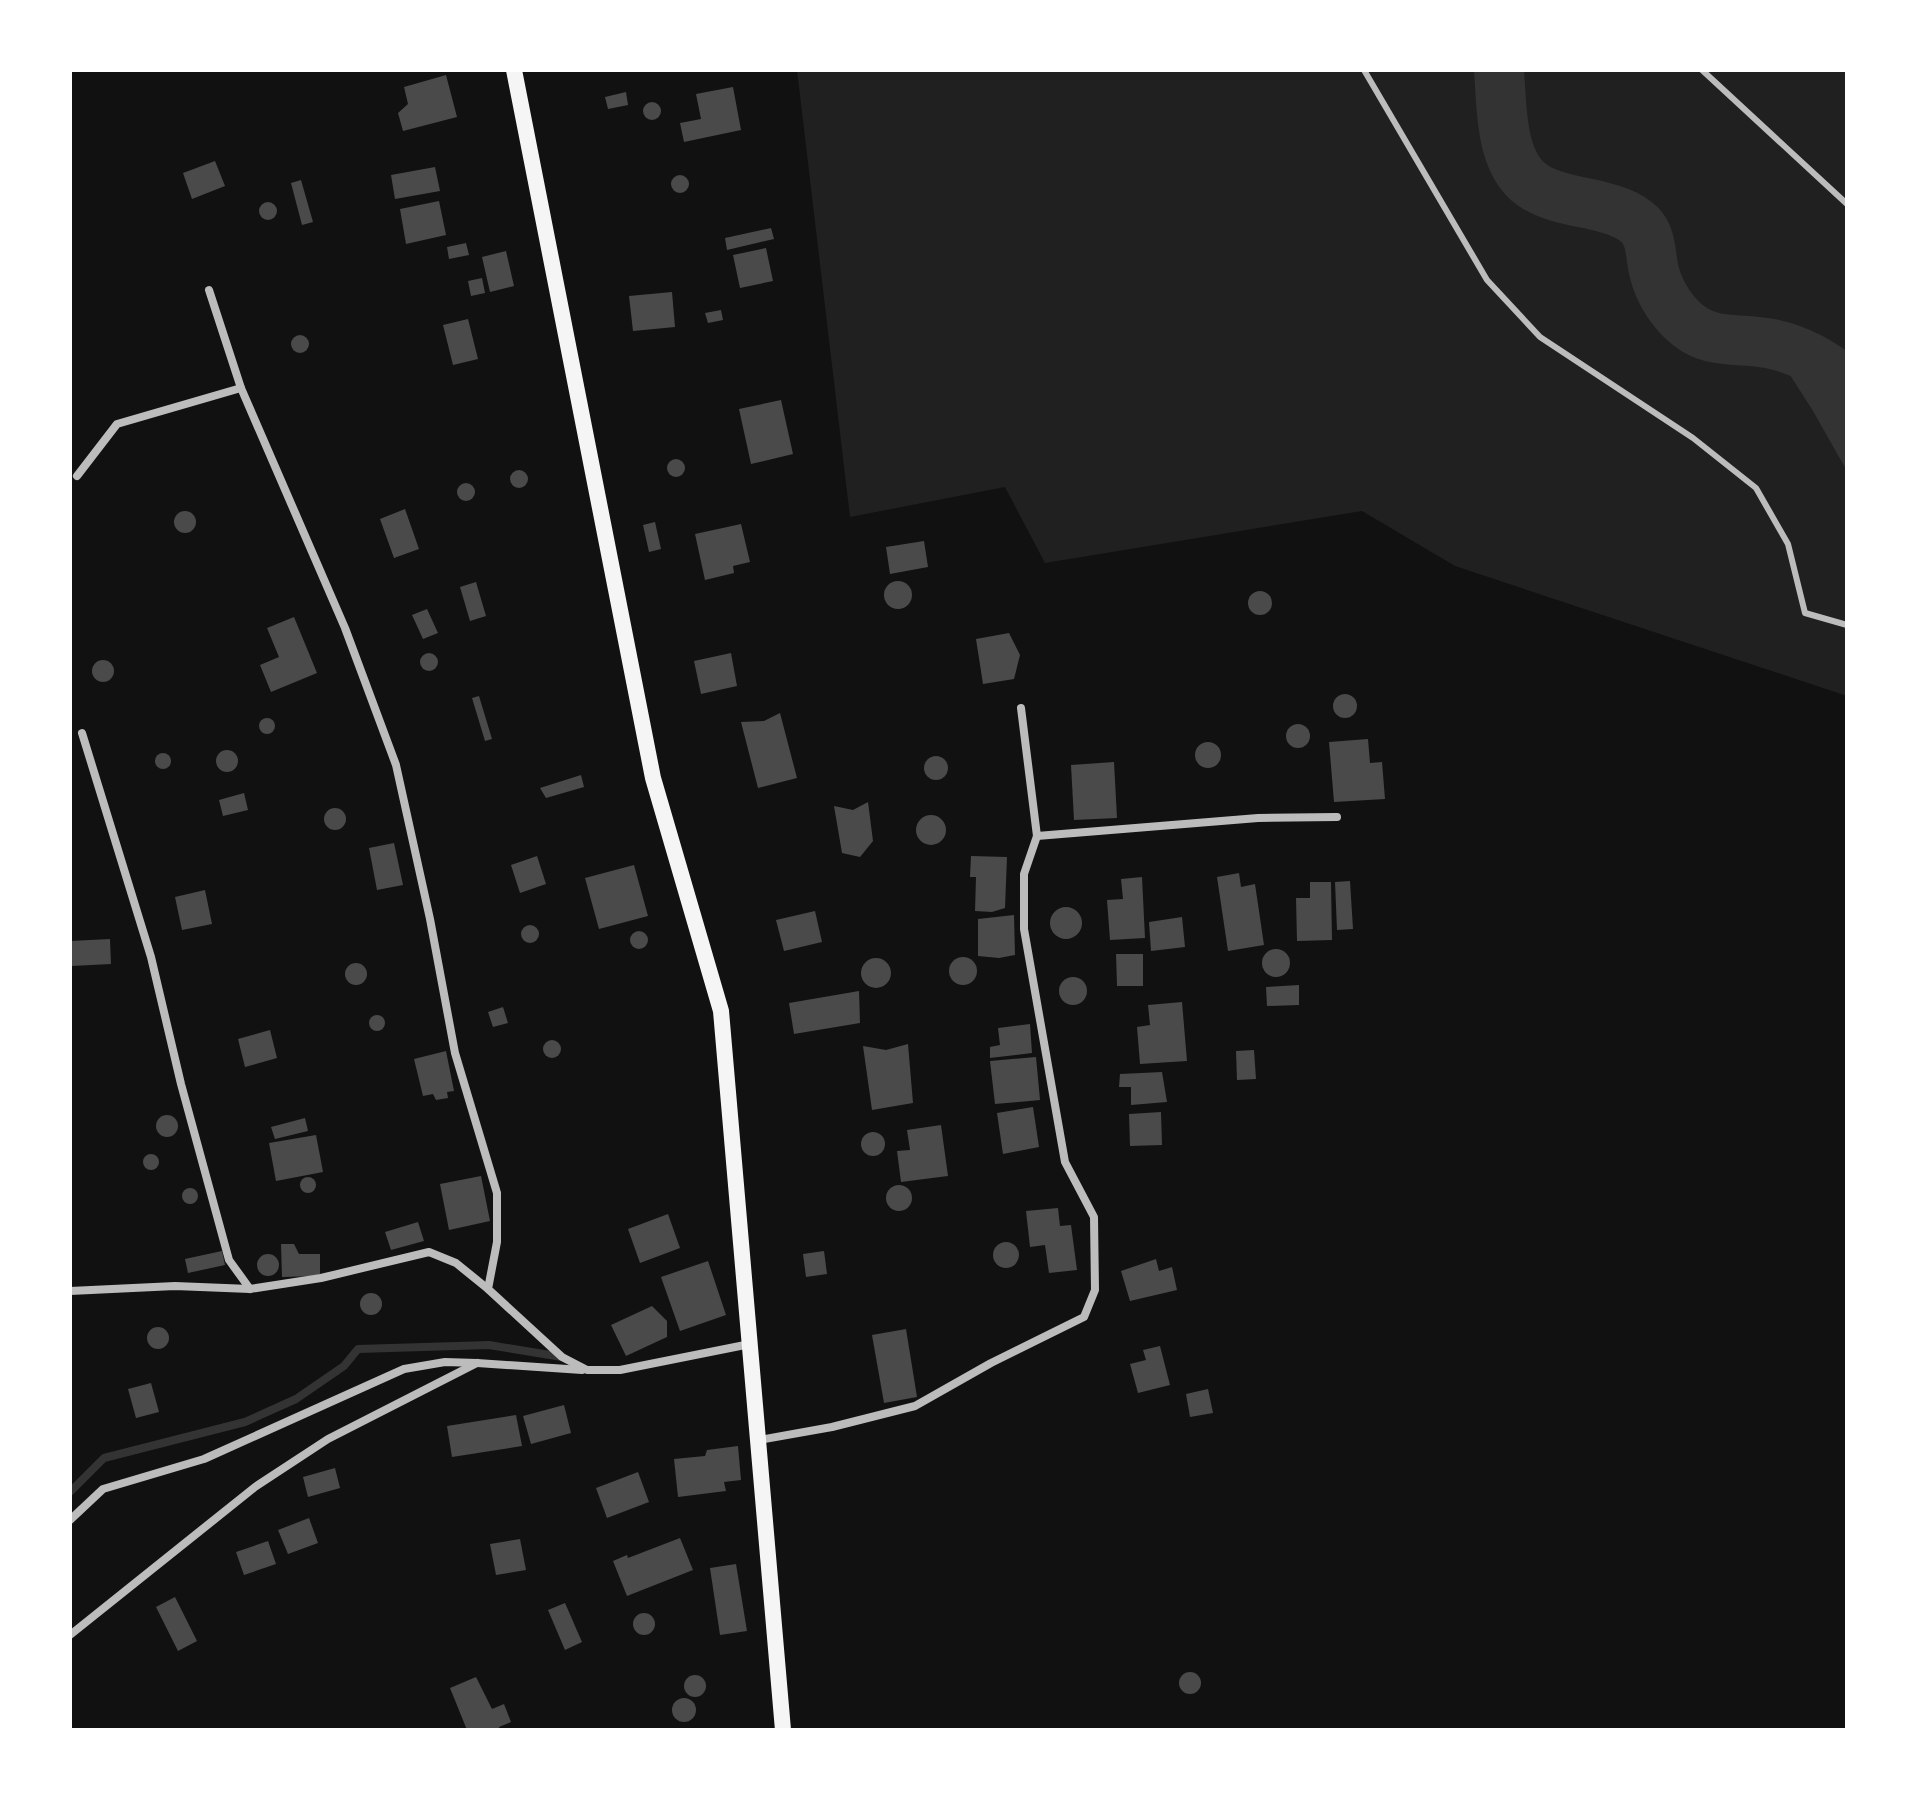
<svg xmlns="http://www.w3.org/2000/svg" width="1917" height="1800" font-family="Rubik,sans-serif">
	<rect width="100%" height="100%" fill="#111"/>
	<!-- green -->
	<path fill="#202020" d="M797,70h1050v626l-392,-130 -93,-55 -317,52 -40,-76 -155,30z"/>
	<!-- water -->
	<path fill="#333" d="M1692,324l13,8 13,4c44,5 88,-5 129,16v119l-34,-60 -37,-58c-19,-15 -59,-1 -88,-22z"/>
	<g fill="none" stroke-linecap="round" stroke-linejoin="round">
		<!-- stream -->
		<path stroke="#333" stroke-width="8" d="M70,1492l34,-34 141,-36 51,-23 48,-33 14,-17 131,-4 73,12"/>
		<!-- river -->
		<path stroke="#333" stroke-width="50" d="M1499,70c3,36 0,97 38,118 17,10 39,13 58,17 15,4 33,8 45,20 12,12 10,30 14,46 5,22 21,47 41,59 23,14 52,8 77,14 29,6 53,20 75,39"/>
	</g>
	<!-- building -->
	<g fill="#4a4a4a">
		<path d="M446,75l11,42 -54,14 -5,-18 10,-9 -4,-17z"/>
		<path d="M733,87l8,43 -57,12 -4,-19 21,-4 -5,-25z"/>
		<path d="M626,92l2,13 -20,4 -3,-12z"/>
		<circle cx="652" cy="111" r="9"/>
		<path d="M215,161l10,25 -33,13 -9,-26z"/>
		<path d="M435,167l5,24 -45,8 -4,-24z"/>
		<circle cx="680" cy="184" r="9"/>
		<path d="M301,180l12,42 -11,3 -11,-42z"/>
		<path d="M439,201l7,34 -40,9 -6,-35z"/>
		<circle cx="268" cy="211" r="9"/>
		<path d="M771,228l3,11 -47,11 -2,-12z"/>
		<path d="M466,243l3,12 -20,4 -2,-12z"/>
		<path d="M766,248l7,33 -33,7 -7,-33z"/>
		<path d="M506,251l8,35 -24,6 -8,-35z"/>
		<path d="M482,278l3,15 -14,3 -3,-15z"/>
		<path d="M672,292l3,35 -42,4 -4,-35z"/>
		<path d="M721,310l2,10 -15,3 -3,-10z"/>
		<path d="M468,319l10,40 -25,6 -10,-40z"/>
		<circle cx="300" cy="344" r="9"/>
		<path d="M781,400l12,54 -42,10 -12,-55z"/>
		<circle cx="676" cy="468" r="9"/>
		<circle cx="519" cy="479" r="9"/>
		<circle cx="466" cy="492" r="9"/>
		<path d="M405,509l14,40 -25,9 -14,-39z"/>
		<circle cx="185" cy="522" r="11"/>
		<path d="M655,522l6,27 -12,3 -6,-27z"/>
		<path d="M741,524l9,38 -17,4 1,7 -29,7 -10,-46z"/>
		<path d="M924,541l4,26 -38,7 -4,-27z"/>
		<circle cx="898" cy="595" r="14"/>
		<path d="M476,582l10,34 -16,5 -10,-34z"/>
		<circle cx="1260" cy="603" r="12"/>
		<path d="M427,609l11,24 -15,6 -11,-24z"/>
		<path d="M294,617l23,56 -46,19 -11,-27 19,-8 -12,-29z"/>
		<path d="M1009,633l11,22 -6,24 -31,5 -7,-45z"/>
		<path d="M731,653l6,33 -36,8 -7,-33z"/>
		<circle cx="429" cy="662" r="9"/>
		<circle cx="103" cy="671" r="11"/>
		<circle cx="1345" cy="706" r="12"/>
		<path d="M479,696l13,43 -7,2 -13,-43z"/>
		<path d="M780,713l17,65 -39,10 -17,-66 23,-1z"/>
		<circle cx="267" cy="726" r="8"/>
		<circle cx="1298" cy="736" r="12"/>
		<path d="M1368,739l2,24 12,-1 3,37 -51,3 -5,-60z"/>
		<circle cx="1208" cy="755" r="13"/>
		<circle cx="227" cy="761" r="11"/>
		<circle cx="163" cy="761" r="8"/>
		<circle cx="936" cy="768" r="12"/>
		<path d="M1114,762l3,56 -43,2 -3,-55z"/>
		<path d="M581,775l3,12 -38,11 -6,-10z"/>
		<path d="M244,793l4,17 -25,6 -4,-16z"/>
		<path d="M868,802l5,39 -13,16 -18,-4 -8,-47 19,4z"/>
		<circle cx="335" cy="819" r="11"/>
		<circle cx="931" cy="830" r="15"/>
		<path d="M394,843l9,42 -26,5 -8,-42z"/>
		<path d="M537,856l9,28 -26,9 -9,-28z"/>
		<path d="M971,856l36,1 -2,51 -13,4 -17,-1 1,-34h-6z"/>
		<path d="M634,865l14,51 -49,13 -14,-51z"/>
		<path d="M1239,873l2,14 14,-3 9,61 -36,6 -11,-74z"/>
		<path d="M1142,877l3,61 -35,2 -3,-40 16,-1 -2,-20z"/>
		<path d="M1350,881l3,48 -16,1 -2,-48z"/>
		<path d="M1310,882h21l1,58 -35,1 -1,-43h14z"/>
		<path d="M205,890l7,34 -30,6 -7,-33z"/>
		<circle cx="1066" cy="923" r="16"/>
		<path d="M815,911l7,31 -38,9 -8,-31z"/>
		<path d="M1014,915l1,40 -16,3 -21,-2v-37z"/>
		<path d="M1182,917l3,30 -34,4 -2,-29z"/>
		<circle cx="530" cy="934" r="9"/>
		<circle cx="639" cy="940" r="9"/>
		<path d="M110,939l1,25 -39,2 -2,-25z"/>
		<circle cx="1276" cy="963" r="14"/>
		<path d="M1116,954h27v32h-26z"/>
		<circle cx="963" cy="971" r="14"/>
		<circle cx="876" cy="973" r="15"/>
		<circle cx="356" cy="974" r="11"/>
		<circle cx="1073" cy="991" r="14"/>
		<path d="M1299,985v20l-32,1 -1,-19z"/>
		<path d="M859,991l1,32 -66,11 -5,-31z"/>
		<path d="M1182,1002l5,59 -47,3 -3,-37 13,-2 -2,-20z"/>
		<path d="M503,1007l5,16 -15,4 -5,-15z"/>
		<circle cx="377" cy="1023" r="8"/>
		<path d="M1030,1024l2,29 -42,5v-11l10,-2 -2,-17z"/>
		<path d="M270,1030l7,28 -32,9 -7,-28z"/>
		<circle cx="552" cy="1049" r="9"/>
		<path d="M908,1044l5,59 -41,7 -9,-64 23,4z"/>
		<path d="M1254,1050l2,29 -19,1 -1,-29z"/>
		<path d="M446,1051l8,40 -7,1 1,6 -12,2 -3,-6 -10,2 -9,-37z"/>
		<path d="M1036,1057l4,43 -45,4 -5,-43z"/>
		<path d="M1162,1072l5,30 -36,3v-18h-12l1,-13z"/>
		<path d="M1033,1107l6,40 -36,7 -6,-41z"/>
		<path d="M1161,1112l1,33 -32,1 -1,-32z"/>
		<circle cx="167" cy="1126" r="11"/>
		<path d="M305,1118l3,13 -33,8 -4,-12z"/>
		<path d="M941,1125l7,51 -47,6 -4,-31 13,-1 -3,-20z"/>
		<circle cx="873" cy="1144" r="12"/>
		<path d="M316,1135l7,37 -47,9 -7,-38z"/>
		<circle cx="151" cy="1162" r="8"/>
		<path d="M481,1176l9,45 -41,9 -9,-46z"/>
		<circle cx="308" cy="1185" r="8"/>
		<circle cx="899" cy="1198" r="13"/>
		<circle cx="190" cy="1196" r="8"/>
		<path d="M1058,1208l2,18 11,-1 6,45 -28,3 -4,-28 -15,2 -4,-36z"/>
		<path d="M668,1214l12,34 -40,15 -12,-34z"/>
		<path d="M418,1222l6,19 -33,9 -6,-18z"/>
		<circle cx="1006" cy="1255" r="13"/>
		<path d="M281,1244h13l5,10h21v22l-38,1z"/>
		<path d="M222,1251l3,14 -37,8 -3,-14z"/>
		<path d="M824,1251l3,23 -21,3 -3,-23z"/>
		<circle cx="268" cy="1265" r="11"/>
		<path d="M1156,1259l3,12 13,-4 5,23 -47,11 -9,-30z"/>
		<path d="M708,1261l18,54 -46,16 -19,-54z"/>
		<circle cx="371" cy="1304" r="11"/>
		<path d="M652,1306l15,15v16l-41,19 -15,-31z"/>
		<circle cx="158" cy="1338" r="11"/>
		<path d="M906,1329l11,68 -33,6 -12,-68z"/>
		<path d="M1160,1346l10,39 -32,8 -8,-29 16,-4 -3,-10z"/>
		<path d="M151,1383l8,29 -23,6 -8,-29z"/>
		<path d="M1208,1389l5,24 -23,4 -4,-23z"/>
		<path d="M564,1405l7,28 -40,11 -8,-28z"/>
		<path d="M516,1415l6,31 -70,11 -5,-31z"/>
		<path d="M738,1446l3,34 -17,2 2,9 -48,6 -4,-38 31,-3 2,-6z"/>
		<path d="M335,1468l5,20 -32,9 -5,-20z"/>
		<path d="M638,1472l11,30 -42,16 -11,-30z"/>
		<path d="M309,1518l9,25 -30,11 -10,-24z"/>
		<path d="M680,1538l13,32 -66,26 -14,-35 14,-6 1,3z"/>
		<path d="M520,1539l6,31 -30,5 -6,-31z"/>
		<path d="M268,1541l8,23 -32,11 -8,-23z"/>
		<path d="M736,1564l11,67 -27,4 -10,-67z"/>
		<path d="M175,1597l22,44 -19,10 -22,-44z"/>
		<path d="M565,1603l17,39 -17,8 -17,-40z"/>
		<circle cx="644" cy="1624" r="11"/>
		<circle cx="1190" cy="1683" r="11"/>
		<circle cx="695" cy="1686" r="11"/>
		<path d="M476,1677l16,32 12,-5 7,18 -12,5 1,3h-33l-17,-42z"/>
		<circle cx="684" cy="1710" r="12"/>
	</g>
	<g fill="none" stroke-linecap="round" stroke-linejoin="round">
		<!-- service -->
		<g stroke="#bcbcbc" stroke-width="6">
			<path d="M1364,70l123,210 53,57 153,101 63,50 32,56 17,69 42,12"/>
			<path d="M1702,70l145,134"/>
		</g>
		<!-- minor -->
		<g stroke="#bcbcbc" stroke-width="8">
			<path d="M209,290l32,98 104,240 51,137 34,154 25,134 42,140v49l-9,47 74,68 25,13h33l130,-26"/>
			<path d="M77,476l40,-52 124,-36"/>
			<path d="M82,733l69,224 30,127 48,176 21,29"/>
			<path d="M1037,836l221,-18 79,-1"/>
			<path d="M70,1291l105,-5 75,3 71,-11 108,-26 27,11 32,26"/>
			<path d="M759,1440l73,-13 83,-21 76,-43 93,-46 11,-27 -1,-73 -29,-55 -41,-233v-55l13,-38 -16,-128"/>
			<path d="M70,1520l33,-31 101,-30 200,-90 41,-7 32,1 105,7"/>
			<path d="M70,1635l185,-148 73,-48 149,-76"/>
		</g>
		<!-- secondary -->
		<path stroke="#f5f5f5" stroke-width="16" d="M514,70l139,708 68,233 62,719"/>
	</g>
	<!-- border -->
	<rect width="1917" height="1800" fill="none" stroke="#ffffff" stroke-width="144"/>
</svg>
